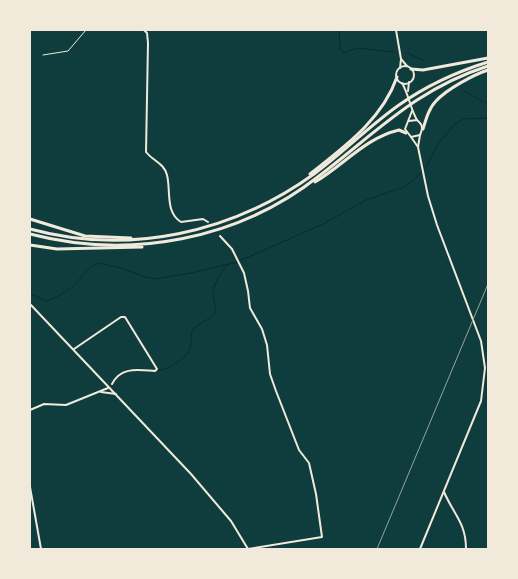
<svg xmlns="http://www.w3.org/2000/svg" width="518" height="579" font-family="Poppins,sans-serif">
	<rect width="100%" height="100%" fill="#0f3d3e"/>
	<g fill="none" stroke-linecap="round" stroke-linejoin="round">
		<!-- stream -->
		<g stroke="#0a2a2b" stroke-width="1">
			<path d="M339,30l1,18 4,5 13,-5 37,4"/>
			<path d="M407,53l18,8"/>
			<path d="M462,90l26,14"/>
			<path d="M30,294l17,7c9,-4 17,-7 25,-14 9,-8 14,-19 26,-24l23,5 24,9 10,2 36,-6 46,-11 86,-38 43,-24 38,-13 12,-9 10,-11 12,-23 18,-21 8,-4 24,-1"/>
			<path d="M156,370c10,2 31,-12 34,-22 2,-7 0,-13 3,-19l21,-14c3,-7 0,-12 -1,-19 0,-12 7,-23 15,-31"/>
			<path d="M115,378l11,-8 15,-1"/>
			<path d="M30,409l12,-5"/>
		</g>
		<!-- path -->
		<path stroke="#f1e9da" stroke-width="1" d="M43,55l25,-4 18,-21"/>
		<!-- minor -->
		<g stroke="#f1e9da" stroke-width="2">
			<path d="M144,30l3,3 1,10 -2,109c7,9 18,11 21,23 4,16 -2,37 14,47l22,-3 5,3"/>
			<path d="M220,236l12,13 12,24 4,18 2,17 12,21 5,16 3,29 6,17 23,59 10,13 7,31 6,43 -74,12"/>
			<path d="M74,349l47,-32h4l32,52 -2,2c-16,-1 -34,-5 -43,13"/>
			<path d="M101,392l15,2"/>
			<path d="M30,410l14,-6 22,1 42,-17"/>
			<path d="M30,487l11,62"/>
			<path d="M444,492c10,23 22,31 22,57"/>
		</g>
		<!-- tertiary -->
		<g stroke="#f1e9da" stroke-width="2">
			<path d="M396,30l5,29 -1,9"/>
			<path d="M401,59l6,7"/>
			<circle cx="405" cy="75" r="9"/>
			<path d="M402,83c7,12 8,25 15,37"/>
			<path d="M408,91l1,-9"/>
			<path d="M409,121l8,-1c6,5 6,8 3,15l-9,2 -6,-8 7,-18"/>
			<path d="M420,135l-2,12 10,49 9,29 44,116 4,27 -4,33 -61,148"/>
			<path d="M411,137l7,10"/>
			<path d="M30,304l161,170 40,47 17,28"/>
		</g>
		<!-- motorway -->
		<g stroke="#f1e9da" stroke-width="3">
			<path d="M411,69l12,1 65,-12"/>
			<path d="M423,129c3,-10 6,-21 13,-28 11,-12 37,-26 52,-31"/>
			<path d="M310,174c34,-27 72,-54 87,-97"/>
			<path d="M315,182c29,-17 50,-44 84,-52l7,3"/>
			<path d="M30,219l55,17 46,2"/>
			<path d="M30,229c99,27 202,4 284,-55 29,-21 55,-48 85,-69 27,-19 57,-33 89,-43"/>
			<path d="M30,234c100,26 208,6 289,-58 58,-44 97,-87 169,-110"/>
			<path d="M30,245l27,4 85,-2"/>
		</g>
		<!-- rail -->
		<path stroke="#97a49c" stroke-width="1" d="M377,549l111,-265"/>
	</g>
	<!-- border -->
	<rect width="518" height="579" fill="none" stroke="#f1e9da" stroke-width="62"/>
</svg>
